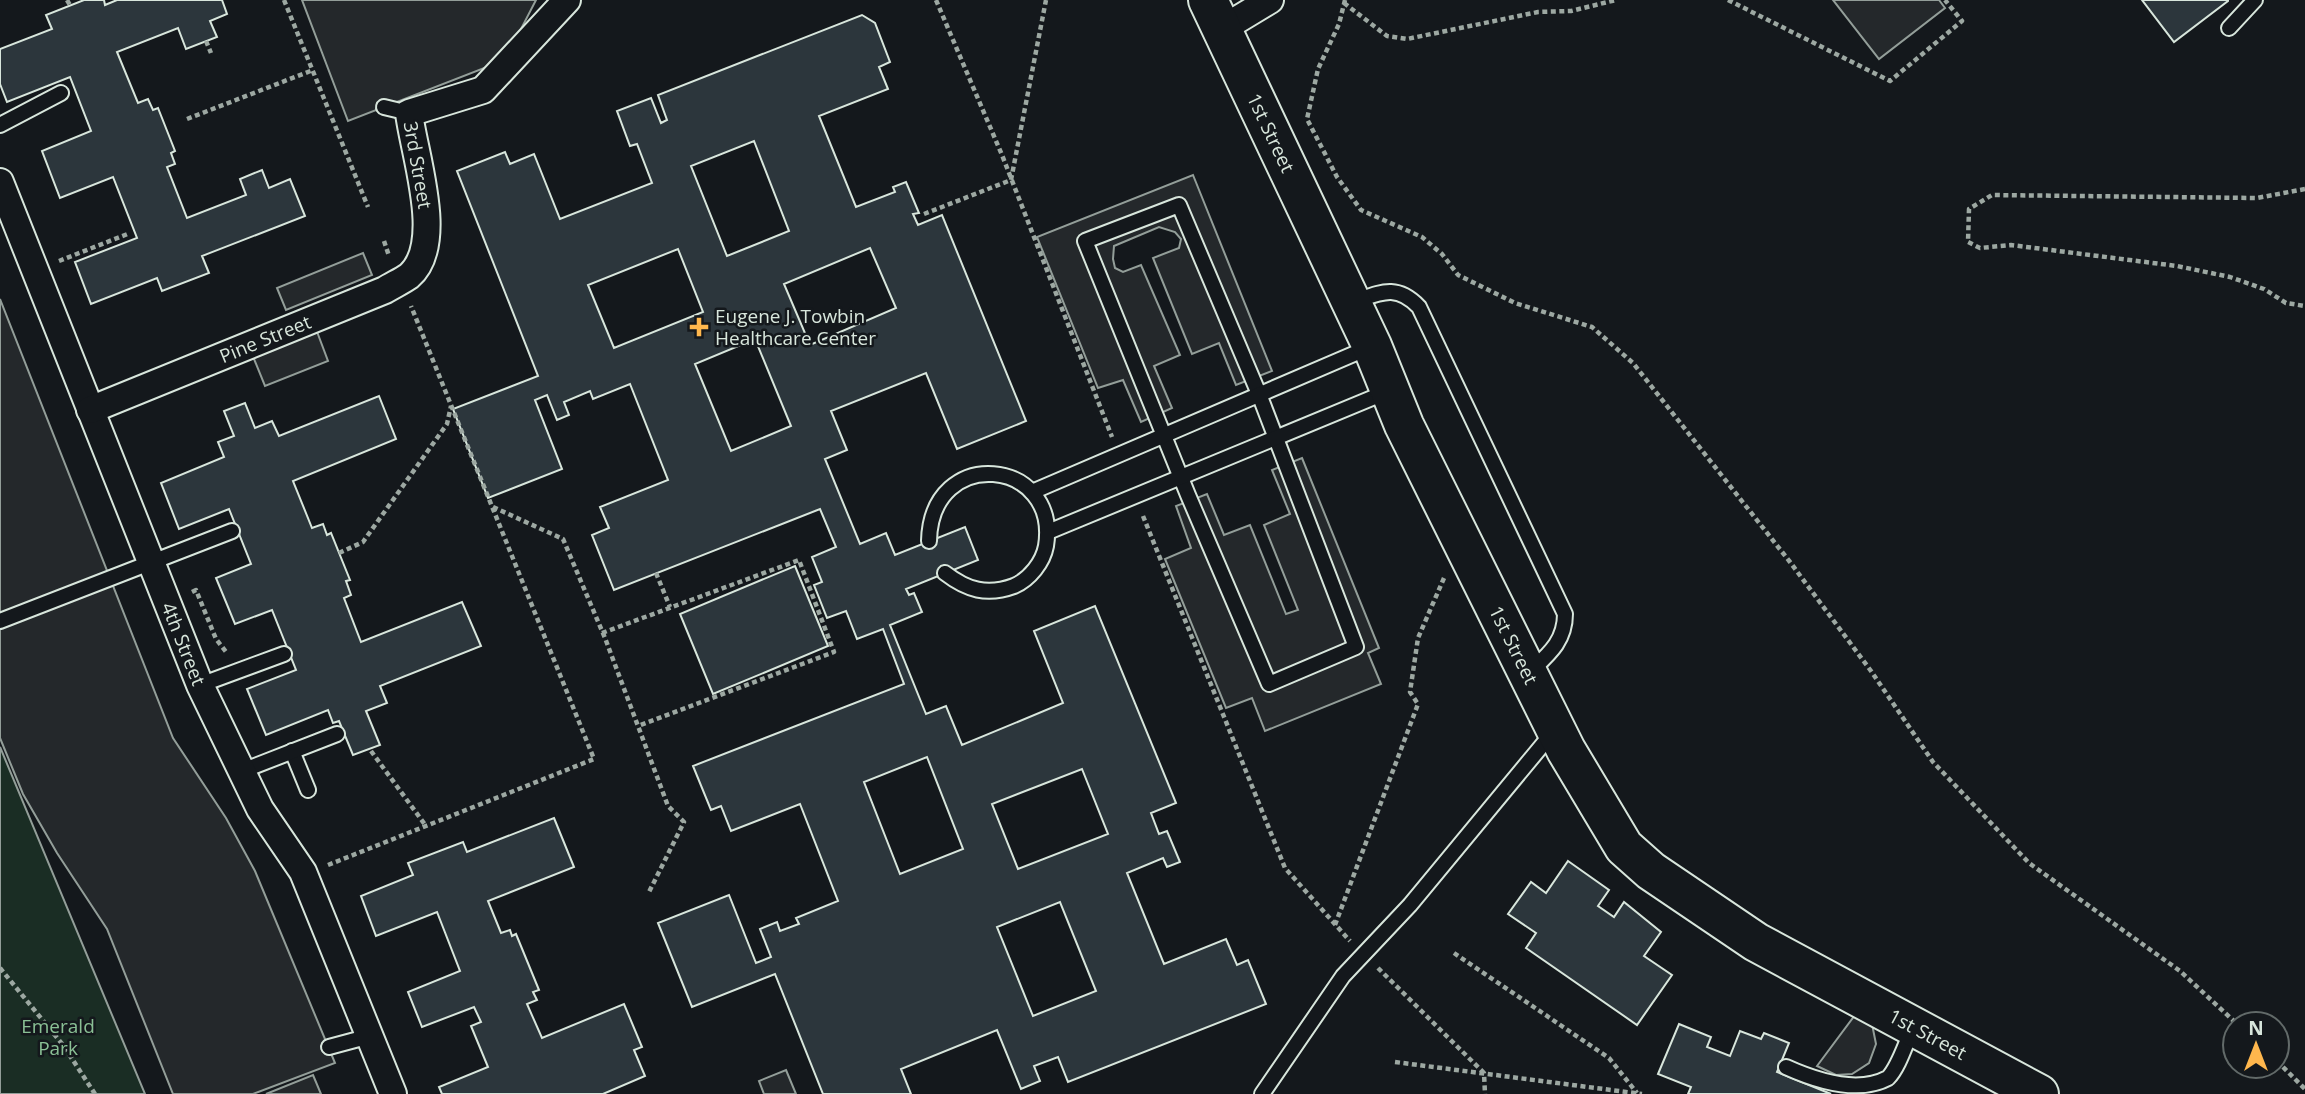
<svg xmlns="http://www.w3.org/2000/svg" width="2305" height="1094" font-family="'Open Sans',sans-serif">
	<rect width="100%" height="100%" fill="#14181c"/>
	<!-- green -->
	<path fill="#1a2d24" stroke="#939e99" stroke-width="2" d="M0,747l145,347h-145z"/>
	<!-- parking -->
	<g fill="#24282b" stroke="#939e99" stroke-width="2">
		<path d="M302,0h234l-31,60 -157,61z"/>
		<path d="M1833,0h106l6,8 -66,51z"/>
		<path d="M1193,175l79,196 -36,14 -17,-42 -27,11 -39,-96 26,-10 2,-9 -6,-7 -16,-5 -45,19 -1,13 2,9 8,4 18,-7 39,90 -26,11 18,42 -31,14 -18,-42 -25,8 -61,-151z"/>
		<path d="M363,253l9,22 -86,35 -9,-22z"/>
		<path d="M0,299l173,439 53,80 29,53 80,192 -82,31h-80l-66,-165 -50,-76 -34,-59 -23,-56z"/>
		<path d="M316,329l12,32 -63,25 -13,-32z"/>
		<path d="M1302,458l77,190 -11,5 13,31 -116,47 -13,-33 -26,10 -61,-149 26,-11 -15,-42 31,-12 17,41 26,-10 36,89 12,-4 -34,-85 26,-11 -18,-44z"/>
		<path d="M1855,1015l17,9 4,20 -7,19 -17,11 -16,1 -19,-9z"/>
		<path d="M786,1070l10,24h-32l-5,-13z"/>
		<path d="M313,1075l8,19h-55z"/>
	</g>
	<!-- building -->
	<g fill="#2c363c" stroke="#d8e6dc" stroke-width="2" fill-rule="evenodd">
		<path d="M84,0h20l1,5 12,-5h105l5,14 -17,7 7,16 -31,12 -8,-21 -61,24 21,51 10,-4 5,11 5,-2 17,43 -4,2 4,11 -8,3 20,51 59,-23 -6,-16 22,-9 7,18 21,-9 15,37 -103,40 7,17 -47,18 -5,-13 -66,26 -16,-42 62,-24 -24,-61 -53,21 -18,-47 49,-20 -21,-54 -63,25 -7,-18v-35l52,-20 -6,-14z"/>
		<path d="M2142,0h86v1l-54,41z"/>
		<path d="M862,15l13,8 15,39 -11,5 9,22 -69,27 37,91 39,-15 -2,-5 13,-5 13,31 -6,1 5,11 24,-10 84,206 -69,28 -31,-76 -95,38 16,39 -22,9 35,85 26,-11 9,22 70,-28 13,33 -72,29 3,6 5,-2 8,19 -32,13 36,89 20,-8 16,39 101,-42 -29,-72 61,-25 81,197 -25,10 8,21 8,-3 13,31 -13,5 -4,-9 -36,15 37,91 62,-25 11,26 11,-5 18,44 -198,78 -10,-25 -24,9 6,15 -19,8 -24,-59 -96,39 10,25h-88l-48,-120 -83,33 -34,-84 71,-28 27,68 15,-6 -11,-28 17,-7 3,9 19,-7 -3,-6 42,-17 -38,-97 -69,27 -10,-25 -10,4 -18,-44 211,-82 -21,-55 -26,10 -11,-28 -19,7 -13,-33 8,-3 -10,-25 24,-10 -16,-38 -206,81 -22,-55 17,-7 -9,-21 68,-27 -38,-96 -37,15 -3,-8 -26,11 5,13 -12,5 -10,-25 -12,5 27,69 -74,29 -35,-89 85,-33 -81,-205 48,-19 5,12 24,-10 26,65 92,-36 -15,-39 -7,2 -13,-35 34,-13 10,25 6,-3 -9,-25zM754,141l35,90 -62,25 -36,-90zM870,248l26,60 -86,37 -26,-61zM678,249l25,63 -89,36 -26,-63zM755,339l36,87 -60,25 -36,-87zM927,757l36,92 -63,25 -36,-92zM1082,769l26,65 -90,35 -26,-65zM1060,902l36,89 -63,25 -36,-89z"/>
		<path d="M379,396l17,43 -103,42 19,47 11,-4 4,11 4,-2 19,47 -4,1 5,14 -7,3 17,44 101,-40 19,44 -101,40 7,17 -21,8 14,34 -27,10 -14,-34 -6,2 -5,-13 -62,25 -19,-46 49,-19 -24,-60 -37,14 -19,-46 35,-14 -22,-55 -50,20 -18,-46 63,-26 -6,-15 16,-6 -10,-25 21,-8 10,25 17,-7 7,15z"/>
		<path d="M795,566l33,80 -115,48 -33,-80z"/>
		<path d="M554,818l20,49 -86,34 13,32 9,-3 2,6 4,-2 23,56 -6,2 4,8 -10,4 15,34 82,-34 18,43 -8,3 11,26 -42,18h-161l-3,-7 49,-20 -17,-41 10,-4 -7,-15 -52,20 -14,-35 52,-21 -23,-59 -61,24 -15,-40 52,-21 -5,-12 55,-21 4,10z"/>
		<path d="M1568,861l41,29 -11,16 16,11 10,-15 37,30 -17,24 28,19 -35,50 -111,-77 10,-15 -28,-19 23,-32 15,11z"/>
		<path d="M1679,1024l32,13 -4,10 23,9 10,-25 21,8 3,-6 25,10 -12,29 54,22h-143l3,-7 -33,-13z"/>
	</g>
	<g fill="none" stroke-linecap="round" stroke-linejoin="round">
		<!-- lane casing -->
		<g stroke="#d8e6dc" stroke-width="18">
			<g id="lane">
				<path d="M2229,28l26,-28"/>
				<path d="M384,107l25,6"/>
				<path d="M0,125l61,-32"/>
				<path d="M1179,205l80,189 97,253 -87,37 -81,-189 -103,-254z"/>
				<path d="M1353,302c27,-9 43,-19 66,5l146,307c0,27 -16,40 -34,57"/>
				<path d="M1032,492l338,-145"/>
				<path d="M1048,532l341,-141"/>
				<path d="M929,541c2,-97 131,-83 117,5 -3,16 -16,33 -32,40 -27,10 -47,4 -69,-13"/>
				<path d="M0,621l232,-90"/>
				<path d="M200,685l84,-31"/>
				<path d="M292,751l16,39"/>
				<path d="M242,771l95,-37"/>
				<path d="M329,1047l41,-11"/>
				<path d="M1786,1067c31,14 72,27 102,11 11,-11 18,-36 25,-50"/>
				<path d="M1262,1094l81,-118 67,-71 144,-174"/>
			</g>
		</g>
		<!-- street casing -->
		<g stroke="#d8e6dc" stroke-width="30">
			<g id="street">
				<path d="M1222,29l48,-29"/>
				<path id="s1" d="M0,182l200,503 60,124 43,63 90,222"/>
				<path id="s2" d="M90,410l295,-120c8,-5 17,-9 24,-14 37,-32 5,-121 0,-163l74,-23 84,-90"/>
			</g>
		</g>
		<!-- secondary casing -->
		<g stroke="#d8e6dc" stroke-width="42">
			<g id="secondary">
				<path id="s3" d="M1208,0l164,346 32,79 162,325 58,97 27,24 105,71 283,152"/>
			</g>
		</g>
		<!-- path -->
		<g stroke="#9da8a2" stroke-width="4.5" stroke-dasharray="5 3.5" stroke-linecap="butt">
			<path d="M67,0l3,5"/>
			<path d="M284,0l84,207"/>
			<path d="M936,0l66,155 110,282"/>
			<path d="M1345,0l-6,24 -21,45 -11,50 30,58 24,33 61,27 20,17 16,21 57,28 77,24 41,36 157,199 81,109 62,91 96,101 151,108 57,53"/>
			<path d="M1728,0l162,81 72,-60 -17,-21"/>
			<path d="M1344,3l43,33 20,3 131,-27 33,-1 45,-11"/>
			<path d="M206,41l5,12"/>
			<path d="M187,119l126,-49"/>
			<path d="M2305,189l-48,9 -265,-3 -23,14 -1,33 12,6 31,-3 166,21 53,11 34,12 22,14 19,3"/>
			<path d="M924,214l87,-34 35,-180"/>
			<path d="M384,241l5,15"/>
			<path d="M59,261l71,-28"/>
			<path d="M493,507l70,32 42,99 63,168 16,16 -35,70"/>
			<path d="M1143,516l142,352 65,73"/>
			<path d="M339,553l24,-11 84,-118 4,-18"/>
			<path d="M656,573l14,34"/>
			<path d="M192,592l4,-2 20,49 11,14"/>
			<path d="M602,633l197,-73 35,92 -196,74"/>
			<path d="M371,751l55,75"/>
			<path d="M328,865l266,-106 -183,-453"/>
			<path d="M1335,925l83,-221 -8,-12 8,-54 26,-60"/>
			<path d="M1454,953l155,105 28,35"/>
			<path d="M0,968l63,77 32,49"/>
			<path d="M1378,968l106,105 1,21"/>
			<path d="M2277,1061l28,28"/>
			<path d="M1395,1062l247,32"/>
		</g>
		<!-- lane -->
		<use href="#lane" stroke="#14181c" stroke-width="14"/>
		<!-- street -->
		<use href="#street" stroke="#14181c" stroke-width="26"/>
		<!-- secondary -->
		<use href="#secondary" stroke="#14181c" stroke-width="38"/>
	</g>
	<!-- markers -->
	<path fill="#ffb74d" stroke="#14181c" stroke-width="2.5" d="M695.5 316.5h7v7h7v7h-7v7h-7v-7h-7v-7h7z"/>
	<g text-anchor="middle" stroke-width="5" stroke-linejoin="round" paint-order="stroke">
		<!-- street labels -->
		<g font-size="19" fill="#d8e6dc" stroke="#14181c">
			<text dy="7" stroke="none"><textPath href="#s3" startOffset="147">1st Street</textPath></text>
			<text transform="translate(418 165) rotate(80)" y="7">3rd Street</text>
			<text dy="7" stroke="none"><textPath href="#s2" startOffset="189">Pine Street</textPath></text>
			<text dy="7" stroke="none"><textPath href="#s1" startOffset="497">4th Street</textPath></text>
			<text dy="7" stroke="none"><textPath href="#s3" startOffset="714">1st Street</textPath></text>
			<text dy="7" stroke="none"><textPath href="#s3" startOffset="1302">1st Street</textPath></text>
		</g>
		<!-- poi labels -->
		<g font-size="19" fill="#d8e6dc" stroke="#14181c" text-anchor="start">
			<text x="715" y="323">Eugene J. Towbin<tspan x="715" dy="22">Healthcare Center</tspan></text>
		</g>
		<!-- park labels -->
		<g font-size="19" fill="#8ac095" stroke="#14181c">
			<text x="58" y="1033">Emerald<tspan x="58" dy="22">Park</tspan></text>
		</g>
	</g>
	<!-- north arrow -->
	<g transform="translate(2256 1045)"><circle r="33" fill="#14181c" stroke="#626a69" stroke-width="2"/>
	<path d="M0-5L12 26L0 18L-12 26Z" fill="#ffb74d"/>
	<text y="-10" font-size="19" font-weight="bold" text-anchor="middle" fill="#d8e6dc">N</text>
	</g>
</svg>
